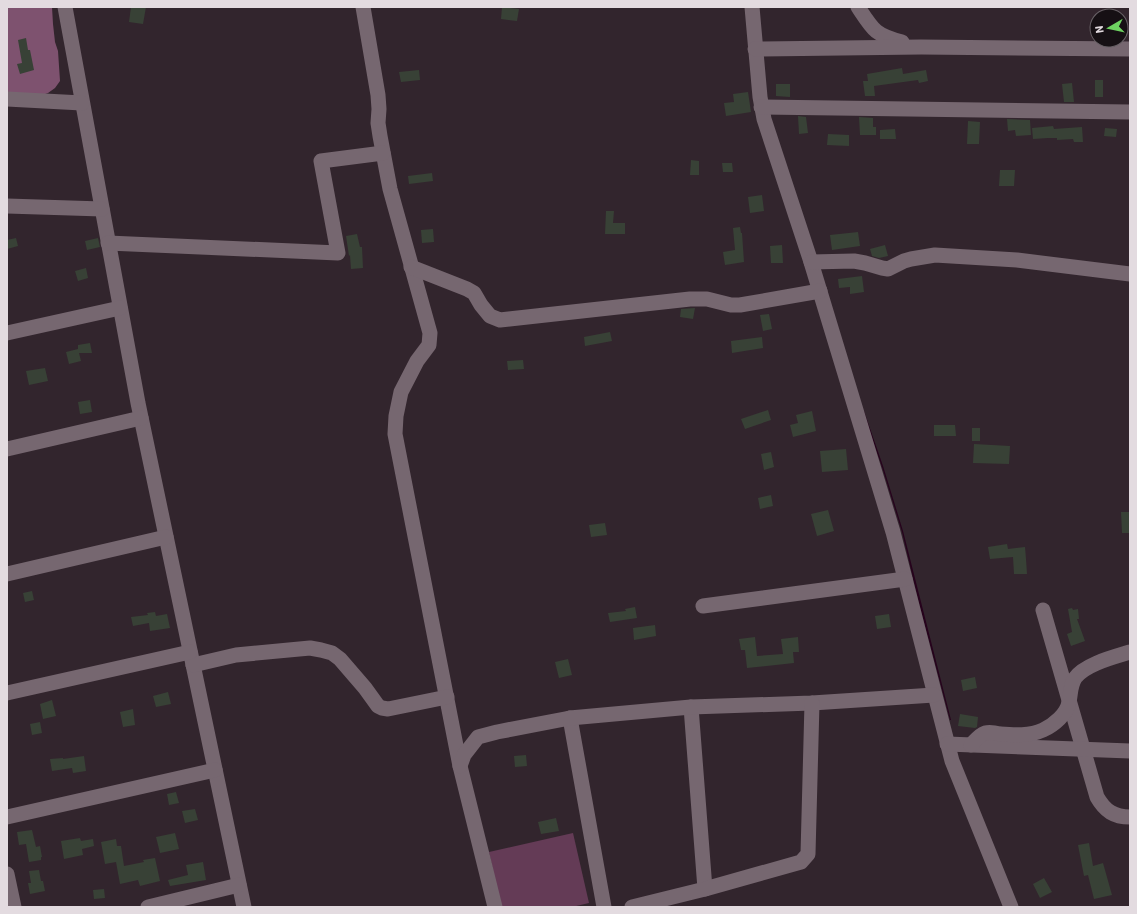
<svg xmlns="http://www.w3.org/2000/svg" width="1137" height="914" font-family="Barlow,sans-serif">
	<rect width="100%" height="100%" fill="#32252d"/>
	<!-- green -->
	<path fill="#643b56" d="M573,833l16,70 -17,4h-71l-12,-55z"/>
	<!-- forest -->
	<path fill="#7e526f" d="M7,7h45l1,17 2,18 3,9 2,30 -5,7 -7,5 -17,6 -24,-5z"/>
	<!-- water -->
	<path fill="#26021c" d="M864,411l19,55 20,65 48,189h-1l-31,-117 -17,-71 -20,-65 -19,-55z"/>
	<!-- building -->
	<g fill="#384136">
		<path d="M131,7h15l-3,17 -14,-2z"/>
		<path d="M502,7l17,2 -2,12 -16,-2z"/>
		<path d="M26,38l2,12h2l4,20 -14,4 -3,-10 5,-1 -4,-23z"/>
		<path d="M902,68l1,6 23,-4 2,11 -9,2 -1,-3 -44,6 1,10h-10l-2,-15h5l-1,-7z"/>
		<path d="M419,70l1,10 -19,2 -2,-10z"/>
		<rect x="1095" y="80" width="8" height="17"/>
		<path d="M1072,83l2,19h-10l-2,-18z"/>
		<path d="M776,84h14v13l-14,-1z"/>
		<path d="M748,92l3,20 -25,4 -2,-13 10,-1 -1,-8z"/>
		<path d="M798,116l8,1 2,16 -9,1z"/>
		<path d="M859,117l14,1v9h3v8h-16z"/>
		<path d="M1007,119l23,1 1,15 -15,1 -1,-6 -7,1z"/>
		<path d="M968,121l12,1 -1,22h-12z"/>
		<path d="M1053,126l1,3 28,-2 1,15h-9l-1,-3 -16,1v-2h-9l-15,1 -1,-11z"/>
		<path d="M1105,128l12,1 -1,8 -12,-1z"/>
		<path d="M895,129l1,10h-16v-9z"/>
		<path d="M828,134l21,1v11l-22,-1z"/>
		<path d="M691,160l8,1v14h-9z"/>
		<path d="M722,163h10l1,9h-10z"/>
		<path d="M1000,170h15l-1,16h-15z"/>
		<path d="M432,173l1,8 -24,3 -1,-8z"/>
		<path d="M762,195l2,16 -14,2 -2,-16z"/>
		<path d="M606,211h8l-1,12h12v11h-20z"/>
		<path d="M740,227l1,6h1l2,29 -19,3 -2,-13 12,-2 -2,-22z"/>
		<path d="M433,229l1,13 -12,1 -1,-13z"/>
		<path d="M858,232l2,14 -28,4 -2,-15z"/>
		<path d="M357,234l3,13h2l1,21 -12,1 -1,-14 -1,1 -3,-20z"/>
		<path d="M16,238l2,8 -11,3v-9z"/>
		<path d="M98,238l2,9 -13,3 -2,-9z"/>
		<path d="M782,245l1,18h-12l-1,-17z"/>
		<path d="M885,245l3,11 -9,2 -7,-2 -2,-7z"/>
		<path d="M86,268l2,10 -10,3 -3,-10z"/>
		<path d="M862,276l2,16 -14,2v-7l-11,1 -1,-9z"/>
		<path d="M695,308l-2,11 -13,-2 1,-8z"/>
		<path d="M769,314l3,15 -9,2 -3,-16z"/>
		<path d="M610,332l2,9 -27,5 -1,-9z"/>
		<path d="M762,337l1,11 -31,5 -1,-12z"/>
		<path d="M90,343l2,10h-13l2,8 -12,3 -3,-12 12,-3v-4z"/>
		<path d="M523,360l1,9 -16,1 -1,-9z"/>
		<path d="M45,368l3,13 -19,4 -3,-14z"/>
		<path d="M90,400l2,12 -12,2 -2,-12z"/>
		<path d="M768,410l3,10 -26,9 -4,-10z"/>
		<path d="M812,411l4,20 -23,6 -3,-12 8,-2 -2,-8z"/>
		<path d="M934,425h21l1,11h-22z"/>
		<rect x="972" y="428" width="8" height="13"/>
		<path d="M974,444l36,2 -1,18 -36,-1z"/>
		<path d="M846,449l2,21 -26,2 -2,-21z"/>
		<path d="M771,452l3,15 -10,3 -3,-16z"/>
		<path d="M771,495l2,11 -13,3 -2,-11z"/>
		<path d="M828,510l6,21 -17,5 -6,-22z"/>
		<path d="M1121,512h9v21h-8z"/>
		<path d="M605,523l2,12 -16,2 -2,-12z"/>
		<path d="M1007,544l1,5 17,-2 1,12 1,15h-13l-1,-17 -23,2 -2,-12z"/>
		<path d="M32,591l2,9 -9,2 -2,-9z"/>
		<path d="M635,607l2,11 -27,4 -2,-9 18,-2 -1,-2z"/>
		<path d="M1072,608l1,2 5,-1 1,10h-2l8,22 -14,5 -4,-12 5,-2 -4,-23z"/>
		<path d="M155,612l1,4 11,-2 3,14 -20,3 -1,-8 -16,3 -2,-9 17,-2 -1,-2z"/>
		<path d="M889,614l2,13 -14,2 -2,-13z"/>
		<path d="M655,625l1,11 -22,4 -1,-12z"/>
		<path d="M755,637l2,19 26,-2 -2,-15 17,-2 1,15h-6l1,11 -47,5 -2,-18h-4l-2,-11z"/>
		<path d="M568,659l4,16 -13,3 -4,-16z"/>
		<path d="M975,677l2,11 -14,3 -2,-11z"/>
		<path d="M168,692l3,12 -15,3 -3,-11z"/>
		<path d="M52,700l4,16 -13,3 -3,-15z"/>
		<path d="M133,709l2,16 -12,2 -3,-15z"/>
		<path d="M960,714l18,3 -1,10 -2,1 -17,-2z"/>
		<path d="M40,722l2,11 -10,2 -2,-11z"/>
		<path d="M526,755l1,11 -12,1 -1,-11z"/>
		<path d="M84,756l2,15 -13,2 -1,-5 -20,3 -2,-12 13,-1v1z"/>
		<path d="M176,792l3,11 -10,2 -2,-11z"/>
		<path d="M195,809l3,11 -13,3 -3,-12z"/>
		<path d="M556,818l3,13 -18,3 -3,-12z"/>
		<path d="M32,830l4,17 4,-1 2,11h-1v3l-12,2 -3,-18 -7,1 -2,-13z"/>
		<path d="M175,833l4,16 -19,4 -4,-16z"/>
		<path d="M80,838l1,3 12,-2 1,7 -12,3 1,6 -19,4 -3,-18z"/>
		<path d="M116,839l1,7h4l3,20 20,-4 -1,-2 12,-2 5,23 -20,5 -2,-6 -18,4 -4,-22 -11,2 -4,-22z"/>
		<path d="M1089,843l4,23 10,-3 9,32 -18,4 -6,-24 -4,1 -6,-31z"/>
		<path d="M203,862l3,18 -36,6 -2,-6 20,-5 -2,-10z"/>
		<path d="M39,870l2,11h2l2,10 -15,3 -2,-11h3l-2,-12z"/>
		<path d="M1044,878l8,14 -12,6 -7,-14z"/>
		<path d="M104,889l1,9 -11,1 -1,-9z"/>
	</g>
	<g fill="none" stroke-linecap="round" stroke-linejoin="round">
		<!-- minor -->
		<g stroke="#766770" stroke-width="15">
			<path d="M65,7l73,396 106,504"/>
			<path d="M363,7l15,88 1,14 -1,14 2,13 10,53 40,144 -1,12 -12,16 -16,31 -5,24 -1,18 65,332 35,141"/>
			<path d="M752,7l8,90 4,22 47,143 82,270 59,229 59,146"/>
			<path d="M858,7c15,23 17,28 44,35"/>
			<path d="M755,49l166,-2 209,2"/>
			<path d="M7,99l75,4"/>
			<path d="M761,107l369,5"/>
			<path d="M7,206l95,3"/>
			<path d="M108,243l230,10 -17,-92 62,-8"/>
			<path d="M811,262l43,-1 11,2 17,5 6,1 16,-8 7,-2 24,-4 82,5 113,14"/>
			<path d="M411,267l56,22 7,4 7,12 9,11 10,4 190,-21h17l24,6h9l80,-14"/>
			<path d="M7,333l113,-25"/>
			<path d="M7,449l134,-31"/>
			<path d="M7,574l159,-37"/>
			<path d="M703,606l202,-27"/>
			<path d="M1043,610l54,187c8,14 17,20 33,20"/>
			<path d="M193,665l43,-10 74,-7 11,2 11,3 8,6 25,29 13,18 4,2 6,1 59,-12"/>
			<path d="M7,693l183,-41"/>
			<path d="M691,707l14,182"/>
			<path d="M570,718l34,189"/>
			<path d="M947,744l183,7"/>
			<path d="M971,745c4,-4 8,-10 14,-12 4,-1 11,0 15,1 14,1 30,2 43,-4 11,-5 24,-16 26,-28 2,-9 1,-16 6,-24 10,-14 39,-21 55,-26"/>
			<path d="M460,766l4,-11 14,-18 19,-5 73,-14 121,-11 121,-4 122,-8"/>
			<path d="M7,817l208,-47"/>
			<path d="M7,874l7,33"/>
			<path d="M148,907l91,-22"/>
			<path d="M632,907l73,-18 96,-27 7,-8 4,-151"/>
		</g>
	</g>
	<!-- border -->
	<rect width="1137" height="914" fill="none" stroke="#e3dbe0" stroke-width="16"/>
	<!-- north arrow -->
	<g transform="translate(1109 28) rotate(261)"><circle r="19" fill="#161014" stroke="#686166"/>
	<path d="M0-3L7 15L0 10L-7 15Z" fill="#6ed361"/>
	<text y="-6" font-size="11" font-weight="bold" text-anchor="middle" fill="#e3dbe0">N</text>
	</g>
</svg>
